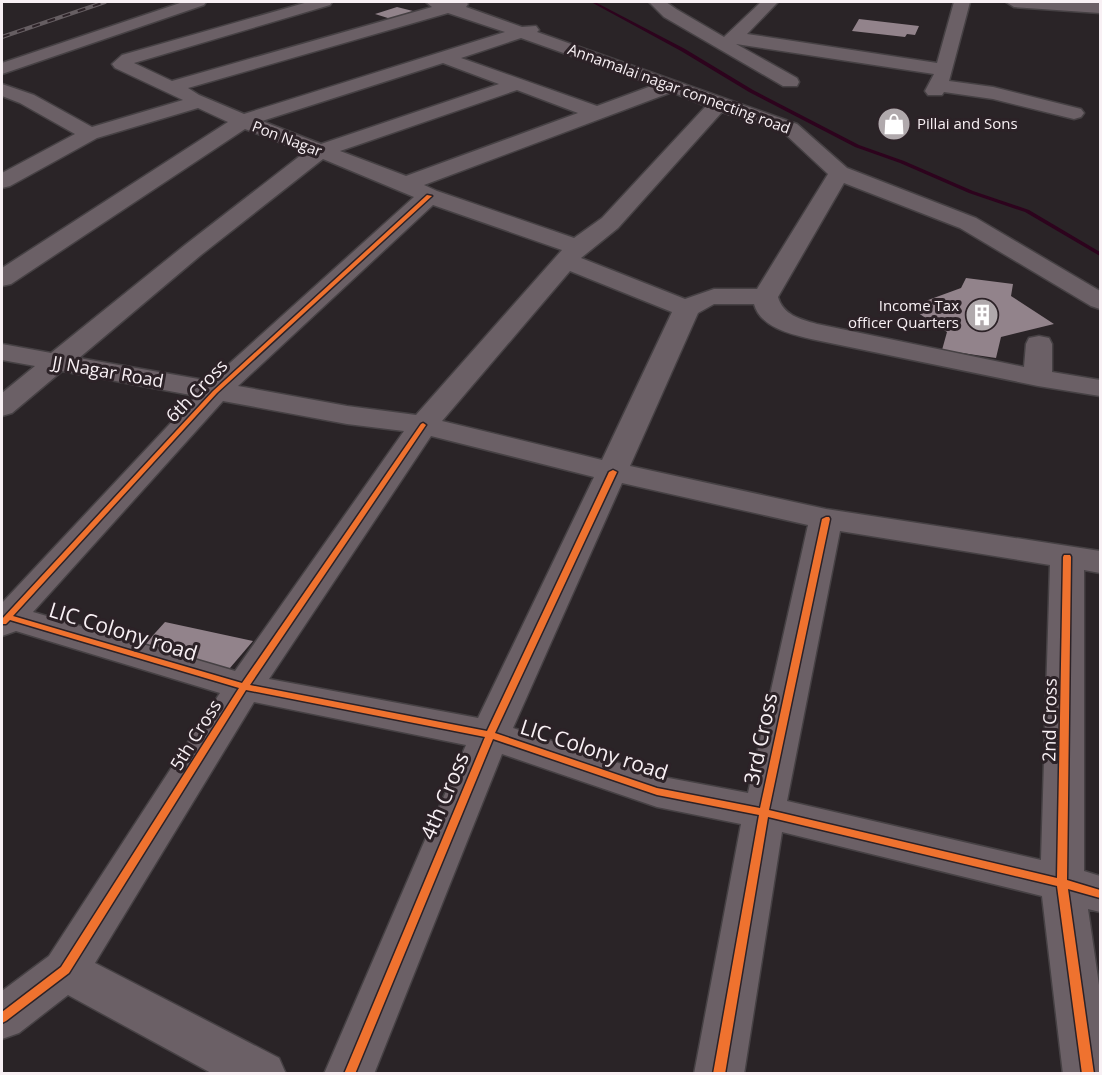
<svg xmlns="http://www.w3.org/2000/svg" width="1102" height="1075" font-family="'Open Sans',sans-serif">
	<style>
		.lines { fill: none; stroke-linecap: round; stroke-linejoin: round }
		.stream { fill: #2d031d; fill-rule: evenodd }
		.building { fill: #92838b }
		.minor-casing { stroke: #464144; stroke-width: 3 }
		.minor { fill: #6b6066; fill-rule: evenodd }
		.rail-casing { stroke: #665e62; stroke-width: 4 }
		.rail { stroke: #2c2227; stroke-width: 2; stroke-dasharray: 8; stroke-linecap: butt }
		.cycleway-casing { stroke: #2c2227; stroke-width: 3 }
		.cycleway { fill: #ef722f; fill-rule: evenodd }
		.labels { text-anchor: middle; stroke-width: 6; stroke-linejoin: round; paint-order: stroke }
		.far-street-label { font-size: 15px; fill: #f8f0f4; stroke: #2c2227 }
		.far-poi-label { font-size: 15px; fill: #f8f0f4; stroke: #2c2227; text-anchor: start }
		.street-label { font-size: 18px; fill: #f8f0f4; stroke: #2c2227 }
		.near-street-label { font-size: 21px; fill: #f8f0f4; stroke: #2c2227 }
	</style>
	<rect width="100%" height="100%" fill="#2a2427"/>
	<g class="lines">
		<path class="stream" d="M 591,2 L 595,2 L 685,49 L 753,90 L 859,145 L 904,161 L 973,191 L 1029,210 L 1100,252 L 1100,256 L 1025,212 L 969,193 L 900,163 L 855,147 L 749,92 L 681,51 Z"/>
	</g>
	<g class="building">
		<path d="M 397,7 L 413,11 L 391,19 L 375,14 Z"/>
		<path d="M 859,19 L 919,26 L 915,35 L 907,34 L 905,37 L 852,31 Z"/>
		<path d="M 966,278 L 1013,284 L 1011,296 L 1054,324 L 1001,337 L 996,358 L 942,350 L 947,332 L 909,307 L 961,288 Z"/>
		<path d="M 165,622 L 253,641 L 224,675 L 137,653 Z"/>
	</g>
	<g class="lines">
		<g class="minor-casing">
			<g id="minor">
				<path d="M 183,2 L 206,2 L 204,5 L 2,74 L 2,63 Z"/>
				<path d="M 308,2 L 332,2 L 330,5 L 134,63 L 172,81 L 432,7 L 426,2 L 466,2 L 468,4 L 466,7 L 522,27 L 536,26 L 539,30 L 537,32 L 797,124 L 847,168 L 976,218 L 1100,291 L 1100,309 L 1091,306 L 960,228 L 844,183 L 778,297 C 783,315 800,319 817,324 L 1024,367 L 1026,344 L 1029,338 L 1039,336 L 1049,338 L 1052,344 L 1052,372 L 1100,380 L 1100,396 L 1038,386 L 811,339 C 790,334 760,327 754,304 L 714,304 L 698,313 L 630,466 L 826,509 L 1100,551 L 1100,573 L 1084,570 L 1084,871 L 1100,876 L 1100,912 L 1088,909 L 1100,992 L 1100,1074 L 1063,1074 L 1042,896 L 782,832 L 744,1074 L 694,1074 L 741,824 L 657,807 L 502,754 L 374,1074 L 324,1074 L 466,745 L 254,702 L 95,963 L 279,1058 L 286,1074 L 213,1074 L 68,995 L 19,1033 L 2,1039 L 2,991 L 49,956 L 220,693 L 16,631 L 2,636 L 2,603 L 196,396 L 62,371 L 12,413 L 2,416 L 2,393 L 35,366 L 2,360 L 2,344 L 51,353 L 185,245 L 305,152 L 245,129 L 11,284 L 2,286 L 2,268 L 228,122 L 198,108 L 97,138 L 10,186 L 2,188 L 2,173 L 75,134 L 20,103 L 2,96 L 2,84 L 34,95 L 92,127 L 183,100 L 115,68 L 112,64 L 122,55 ZM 448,13 L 505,32 L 244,114 L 199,95 L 188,88 ZM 521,38 L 654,85 L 597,106 L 461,58 ZM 443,63 L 499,84 L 321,144 L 262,121 ZM 517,90 L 578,113 L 406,176 L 340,151 ZM 672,92 L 706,106 L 602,218 L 574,238 L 437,191 L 424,185 ZM 722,112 L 783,132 L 828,174 L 757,289 L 714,289 L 685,299 L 581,258 L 618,228 ZM 323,159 L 414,197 L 210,381 L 79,358 L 201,255 ZM 433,205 L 562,250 L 416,415 L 347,406 L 238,386 ZM 570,271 L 672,312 L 602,460 L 442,421 ZM 223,401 L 347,424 L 404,431 L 235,671 L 33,612 ZM 431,436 L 594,477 L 478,718 L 269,679 ZM 622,483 L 808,525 L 748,793 L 658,776 L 513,728 ZM 840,531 L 1050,565 L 1041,860 L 787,801 Z"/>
				<path d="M 649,2 L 666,2 L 676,9 L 724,37 L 761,2 L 778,2 L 747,34 L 937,63 L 954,2 L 970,2 L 949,81 L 993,87 L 1081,109 L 1084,113 L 1081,117 L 1074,119 L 993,99 L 944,92 L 942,95 L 928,95 L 925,91 L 934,74 L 736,44 L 797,78 L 799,82 L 797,86 L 783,86 L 664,17 Z"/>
				<path d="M 1006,2 L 1100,3 L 1100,13 L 1014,7 Z"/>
			</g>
		</g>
		<use href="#minor" class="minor"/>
		<g class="rail-casing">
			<path id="rail" d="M 2,37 L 105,2"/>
		</g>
		<use href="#rail" class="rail"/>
		<g class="cycleway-casing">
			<path id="cycleway" d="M 427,195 L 432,196 L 217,393 L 13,616 L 242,683 L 421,424 L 423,423 L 426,425 L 250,685 L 487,731 L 609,472 L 613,470 L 617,472 L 495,733 L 657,788 L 760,808 L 822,519 L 826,517 L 829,517 L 830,519 L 769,810 L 1057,878 L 1063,557 L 1064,555 L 1070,555 L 1071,557 L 1067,880 L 1100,890 L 1100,898 L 1068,889 L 1094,1074 L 1082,1074 L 1057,886 L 768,817 L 725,1074 L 713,1074 L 759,815 L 657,795 L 493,739 L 355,1074 L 344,1074 L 485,737 L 246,690 L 69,973 L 6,1021 L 2,1023 L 2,1012 L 61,967 L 239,688 L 10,620 L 6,624 L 2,624 L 2,619 L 213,391 Z"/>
		</g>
		<use href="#cycleway" class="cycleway"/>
	</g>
	<defs>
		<g id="shop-disc" transform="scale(1.725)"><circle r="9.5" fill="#b0a9ac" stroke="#2c2227"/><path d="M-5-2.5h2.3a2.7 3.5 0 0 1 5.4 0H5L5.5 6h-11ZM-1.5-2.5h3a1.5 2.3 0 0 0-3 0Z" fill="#fff"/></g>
		<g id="building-disc" transform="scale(1.725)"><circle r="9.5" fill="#b0a9ac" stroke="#2c2227"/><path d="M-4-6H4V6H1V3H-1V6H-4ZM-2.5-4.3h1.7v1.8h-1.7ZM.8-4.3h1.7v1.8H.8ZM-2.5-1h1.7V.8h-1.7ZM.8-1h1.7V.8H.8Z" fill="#fff"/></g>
	</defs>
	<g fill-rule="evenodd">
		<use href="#shop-disc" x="894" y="124"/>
		<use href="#building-disc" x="982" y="315"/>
	</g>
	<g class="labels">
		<g class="far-street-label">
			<text transform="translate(679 89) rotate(20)" y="5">Annamalai nagar connecting road</text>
			<text transform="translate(287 139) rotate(21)" y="5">Pon Nagar</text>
		</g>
		<g class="far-poi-label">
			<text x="917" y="129">Pillai and Sons</text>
			<text x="959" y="311" text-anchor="end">Income Tax<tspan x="959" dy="17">officer Quarters</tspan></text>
		</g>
		<g class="street-label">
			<text transform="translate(108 372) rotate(10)" y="6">JJ Nagar Road</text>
			<text transform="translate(197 391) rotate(-46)" y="6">6th Cross</text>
			<text transform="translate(1050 720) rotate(-89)" y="6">2nd Cross</text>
			<text transform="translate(196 735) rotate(-58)" y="6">5th Cross</text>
		</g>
		<g class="near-street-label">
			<text transform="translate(123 632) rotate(17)" y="7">LIC Colony road</text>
			<text transform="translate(761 739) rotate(-78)" y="7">3rd Cross</text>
			<text transform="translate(594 750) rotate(18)" y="7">LIC Colony road</text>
			<text transform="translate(445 796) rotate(-67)" y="7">4th Cross</text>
		</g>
	</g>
	<rect width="1102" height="1075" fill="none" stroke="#f8f0f4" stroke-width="6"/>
</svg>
